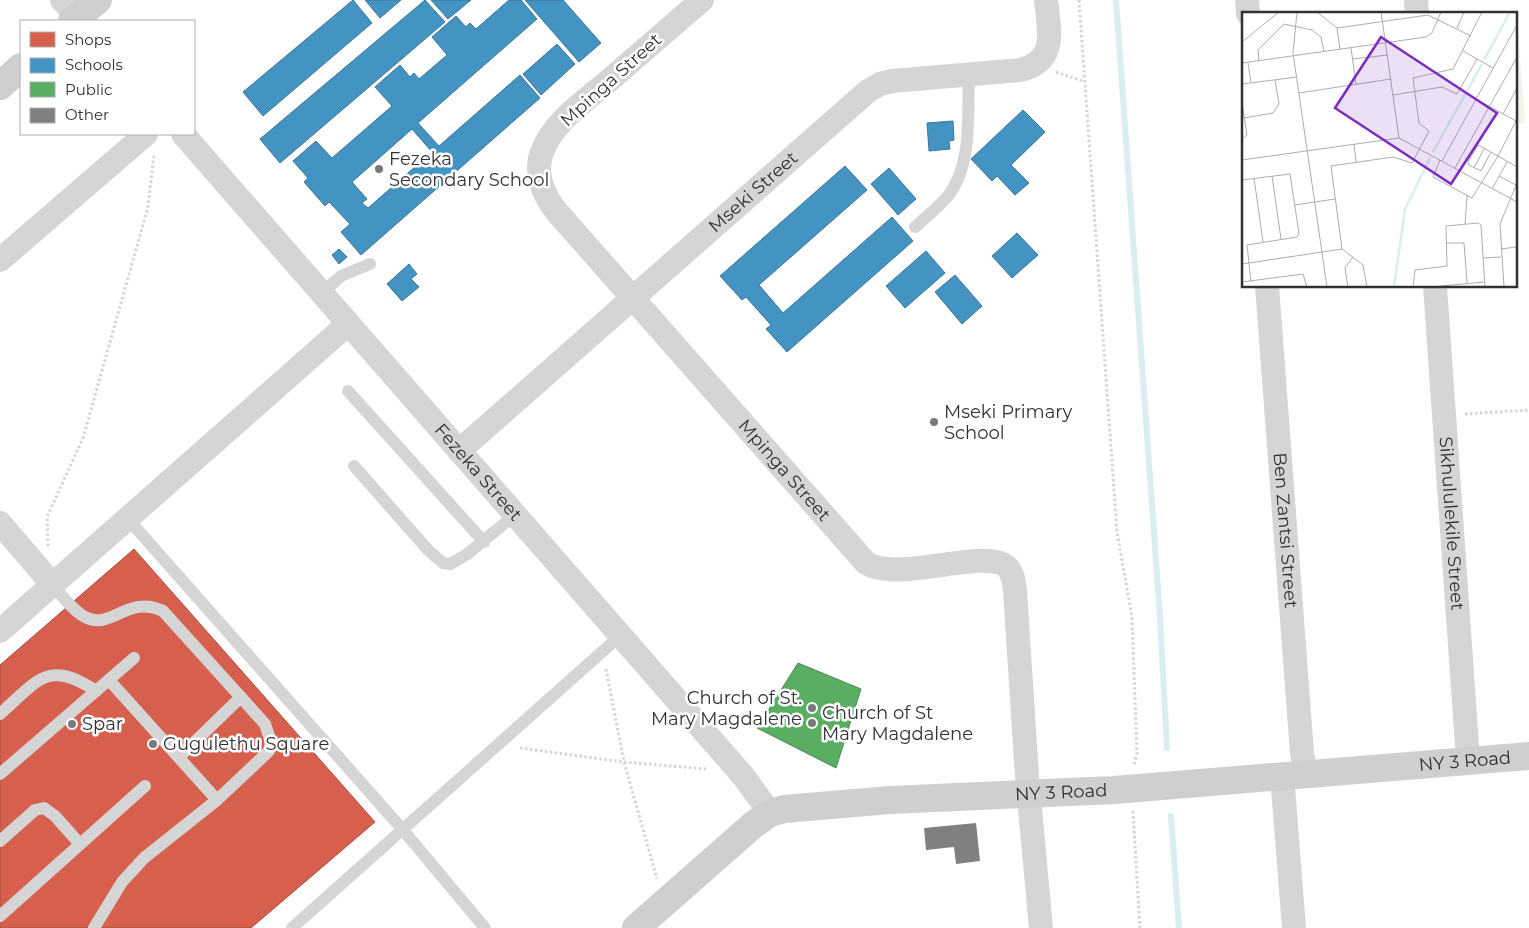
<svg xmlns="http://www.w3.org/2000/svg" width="1529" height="928" font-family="Montserrat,sans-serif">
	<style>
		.green { fill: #f2f4ec }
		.shops { fill: #d6604d; stroke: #a45245 }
		.schools { fill: #4393c3; stroke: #3e7697; fill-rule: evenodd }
		.public { fill: #5aae61; stroke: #4e8853 }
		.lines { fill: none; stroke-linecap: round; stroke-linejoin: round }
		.stream { stroke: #d9eef1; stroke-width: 6 }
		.building { fill: #808080 }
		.path { stroke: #d5d5d5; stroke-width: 3; stroke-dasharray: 2.5 2.5; stroke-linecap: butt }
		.lane { stroke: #d5d5d5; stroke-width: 12 }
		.street { stroke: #d5d5d5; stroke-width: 24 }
		.secondary { stroke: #cfcfcf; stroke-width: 28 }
		.poi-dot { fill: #797979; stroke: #fff; stroke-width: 2 }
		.labels { text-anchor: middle; stroke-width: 5; stroke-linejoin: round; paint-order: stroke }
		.street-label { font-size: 18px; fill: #313131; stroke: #fff }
		.poi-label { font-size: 18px; fill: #313131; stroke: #fff; text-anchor: start }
		.inset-river { fill: none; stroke: #d9eef1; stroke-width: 2.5 }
		.inset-road { fill: none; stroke: #adadad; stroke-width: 1 }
		.view { fill: #7b2cbf; fill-opacity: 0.15; stroke: #7b2cbf; stroke-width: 2.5 }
		.inset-edge { fill: none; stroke: #313131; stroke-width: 2.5 }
	</style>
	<rect width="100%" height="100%" fill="#fff"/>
	<path class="green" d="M 1515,29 L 1518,29 L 1525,123 L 1515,124 Z"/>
	<path class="shops" d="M 134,549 L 375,822 L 251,928 L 0,928 L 0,665 Z"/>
	<g class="schools">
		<path d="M 353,0 L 372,23 L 263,116 L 243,92 Z"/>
		<path d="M 365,0 L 401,0 L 380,18 Z"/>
		<path d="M 425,0 L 445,22 L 280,163 L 260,139 Z"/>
		<path d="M 431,0 L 471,0 L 448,19 Z"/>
		<path d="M 509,0 L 521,0 L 537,19 L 418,123 L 439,146 L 520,75 L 540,98 L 361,255 L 341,232 L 350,224 L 329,202 L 325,206 L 304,182 L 308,178 L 293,161 L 316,141 L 332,158 L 392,106 L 375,87 L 400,65 L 410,77 L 414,73 L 419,79 L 447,55 L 432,37 L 456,16 L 466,27 L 470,23 L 476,29 ZM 412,129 L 432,152 L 368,208 L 362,203 L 367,199 L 352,182 Z"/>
		<path d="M 525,0 L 563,0 L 601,43 L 579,62 Z"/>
		<path d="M 557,44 L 575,64 L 541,95 L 523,74 Z"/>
		<path d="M 1023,110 L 1045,132 L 1011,165 L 1029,183 L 1015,195 L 997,176 L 992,181 L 971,159 Z"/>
		<path d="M 953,121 L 954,140 L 949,141 L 950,149 L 929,151 L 927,123 Z"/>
		<path d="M 845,166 L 867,190 L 759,285 L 783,313 L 892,217 L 913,241 L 787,352 L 766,329 L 771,325 L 746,297 L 742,300 L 720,276 Z"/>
		<path d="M 889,168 L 916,199 L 898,215 L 871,184 Z"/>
		<path d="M 1017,233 L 1038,255 L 1012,278 L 992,256 Z"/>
		<path d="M 339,249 L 347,257 L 339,264 L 332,255 Z"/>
		<path d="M 926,251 L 945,273 L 905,308 L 886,286 Z"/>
		<path d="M 409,264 L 417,274 L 411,279 L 419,287 L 402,301 L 387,284 Z"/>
		<path d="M 955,275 L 982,306 L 962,324 L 935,292 Z"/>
	</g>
	<path class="public" d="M 798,663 L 861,689 L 836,768 L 757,728 Z"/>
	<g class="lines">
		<g class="stream">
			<path d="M 1116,0 L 1160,617 L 1167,748"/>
			<path d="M 1171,816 L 1179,928"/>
		</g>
	</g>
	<path class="building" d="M 976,823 L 980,861 L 956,864 L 954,847 L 926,850 L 924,828 Z"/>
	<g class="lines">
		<g class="path">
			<path d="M 1079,0 L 1117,532 L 1132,617 L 1137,754 L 1134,765"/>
			<path d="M 1056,72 L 1085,82"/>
			<path d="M 1465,414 L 1529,410"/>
			<path d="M 48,546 L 47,517 L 83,438 L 148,207 L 154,154"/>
			<path d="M 606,669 L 624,762 L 657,879"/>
			<path d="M 520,748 L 624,762 L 707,769"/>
			<path d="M 1133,811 L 1140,928"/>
		</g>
		<g class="lane">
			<path d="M 915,227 C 926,217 939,207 948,196 C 973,164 967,114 969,76"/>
			<path d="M 322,293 L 341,276 L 370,264"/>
			<path d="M 348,391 L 484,542"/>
			<path d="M 354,466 L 429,551 L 443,563 L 450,564 L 466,555 L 515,515"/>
			<path d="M 128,519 L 403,830 L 485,928"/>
			<path d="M 52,584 C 62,595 72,610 85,617 C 111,631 128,594 163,611 L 265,724 L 271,742 L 269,751 L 217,800 L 144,858 L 122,882 L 94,928"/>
			<path d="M 109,680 L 217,800"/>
			<path d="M 0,714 C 38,680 48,659 96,691"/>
			<path d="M 179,757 L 241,697"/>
			<path d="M 0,774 L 134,658"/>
			<path d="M 0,841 L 35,810 L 44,808 L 55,816 L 80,844"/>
			<path d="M 0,916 L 145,786"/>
			<path d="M 292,928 L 621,635"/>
		</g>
		<g class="street">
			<path d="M 62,0 L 81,21"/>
			<path id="s1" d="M 702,0 C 672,26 642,52 612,78 C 588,99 554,120 542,152 C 534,173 543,195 557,212 L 866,563 C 898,583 984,548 1006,566 C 1013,572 1014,582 1015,591 L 1027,776 L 1041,928"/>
			<path d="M 1247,0 L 1248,14"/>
			<path d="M 1416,0 L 1417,14"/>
			<path id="s2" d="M 183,134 L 744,777 L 770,813"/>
			<path d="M 0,260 L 146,134"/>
			<path id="s3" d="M 1267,286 L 1302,753 L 1306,773"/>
			<path id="s4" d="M 1435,286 L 1468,760"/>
			<path id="s5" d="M 459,451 L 868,91 L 880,84 L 892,81 L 1021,70 C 1058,60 1049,31 1046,0"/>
			<path d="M 0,523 L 52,584"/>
			<path d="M 0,631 L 348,324"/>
			<path d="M 1282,775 L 1294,928"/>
		</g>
		<g class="secondary">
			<path d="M 72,21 L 98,0"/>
			<path d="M 0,86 L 21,67"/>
			<path id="s6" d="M 636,928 L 753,825 L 770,813 L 784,809 L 890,800 L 1114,790 L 1529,756"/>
		</g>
	</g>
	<g class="poi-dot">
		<circle cx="379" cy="169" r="5"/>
		<circle cx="934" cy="422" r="5"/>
		<circle cx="812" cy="708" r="5"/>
		<circle cx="812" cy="723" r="5"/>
		<circle cx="72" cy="724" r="5"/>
		<circle cx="153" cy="744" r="5"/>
	</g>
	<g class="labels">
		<g class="street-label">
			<text transform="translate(611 80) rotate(-42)" y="6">Mpinga Street</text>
			<text dy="6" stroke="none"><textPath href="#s5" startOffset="392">Mseki Street</textPath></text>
			<text dy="6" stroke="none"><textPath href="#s1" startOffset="631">Mpinga Street</textPath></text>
			<text dy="6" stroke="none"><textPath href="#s2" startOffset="449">Fezeka Street</textPath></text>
			<text dy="6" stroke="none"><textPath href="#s4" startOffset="238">Sikhululekile Street</textPath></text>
			<text dy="6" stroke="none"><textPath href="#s3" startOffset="245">Ben Zantsi Street</textPath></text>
			<text dy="6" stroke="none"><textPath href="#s6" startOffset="874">NY 3 Road</textPath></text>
			<text dy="6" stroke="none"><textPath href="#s6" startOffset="469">NY 3 Road</textPath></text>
		</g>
		<g class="poi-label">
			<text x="389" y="165">Fezeka<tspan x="389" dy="21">Secondary School</tspan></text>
			<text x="944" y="418">Mseki Primary<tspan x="944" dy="21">School</tspan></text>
			<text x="802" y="704" text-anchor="end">Church of St.<tspan x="802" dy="21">Mary Magdalene</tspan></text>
			<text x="822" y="719">Church of St<tspan x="822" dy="21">Mary Magdalene</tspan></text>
			<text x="82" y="730">Spar</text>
			<text x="163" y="750">Gugulethu Square</text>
		</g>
	</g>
	<g transform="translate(1242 12)">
		<rect width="275" height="275" fill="#fff"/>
		<path class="inset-river" d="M 242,48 L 268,0M 191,140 L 240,52M 152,275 L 163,197 L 188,146"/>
		<path class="inset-road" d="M 55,0 L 51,41 L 85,275M 75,0 L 95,16 L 186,3 L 229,24M 139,0 L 157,126M 95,16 L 98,37M 215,16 L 222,0M 0,30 L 37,0M 109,36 L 114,73M 221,39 L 251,56M 110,47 L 146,43M 17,49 L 16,38 L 42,12 L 70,18 L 79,25 L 82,40M 0,51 L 184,25 L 190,21 L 199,0M 6,51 L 9,71M 0,72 L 55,65M 57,81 L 149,67M 151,83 L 200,75 L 215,82 L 235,47M 234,87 L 274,109M 0,91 L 5,123 L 0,127M 261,102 L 275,76M 2,106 L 31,101 L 37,92 L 33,68M 275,107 L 256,144 L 275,155M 112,132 L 114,150M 0,148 L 157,126 L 275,190M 198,148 L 191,165 L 230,186 L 256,144 L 254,143 L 236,133 L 226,150 L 227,153 L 239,159 L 249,140M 200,149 L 275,13M 213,156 L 275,45M 232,156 L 242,137M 30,164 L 39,227M 257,164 L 274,173M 12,166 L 21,230M 0,168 L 48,162 L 57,221 L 55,225 L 5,233 L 9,270M 250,177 L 265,150M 53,193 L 93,187M 223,212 L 225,184M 275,223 L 275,247M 204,231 L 222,231 L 225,271M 100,237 L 89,154 L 151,145 L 170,151 L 187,119 L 177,111 L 171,66 L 211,57 L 240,0M 259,237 L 274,235M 241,246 L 259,245M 0,252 L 100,237 L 121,253 L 125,275M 0,270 L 61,262 L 65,275M 106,275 L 103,256 L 111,245M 171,275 L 173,258 L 205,254 L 204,214 L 236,211 L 239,213 L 243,275M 189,275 L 242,270M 262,275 L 258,212 L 275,171"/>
		<path class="view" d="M 139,25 L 255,101 L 209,172 L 93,96 Z"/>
		<rect width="275" height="275" class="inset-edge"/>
	</g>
	<rect x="20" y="20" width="175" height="115" fill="#ffffff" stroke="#adadad"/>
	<rect x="30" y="32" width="25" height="15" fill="#d6604d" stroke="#adadad"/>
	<text x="65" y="45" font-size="15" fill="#313131">Shops</text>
	<rect x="30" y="58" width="25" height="15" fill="#4393c3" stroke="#adadad"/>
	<text x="65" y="70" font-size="15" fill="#313131">Schools</text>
	<rect x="30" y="82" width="25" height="15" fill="#5aae61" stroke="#adadad"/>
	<text x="65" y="95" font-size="15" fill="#313131">Public</text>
	<rect x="30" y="108" width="25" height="15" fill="#808080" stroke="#adadad"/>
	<text x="65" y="120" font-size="15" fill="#313131">Other</text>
</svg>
